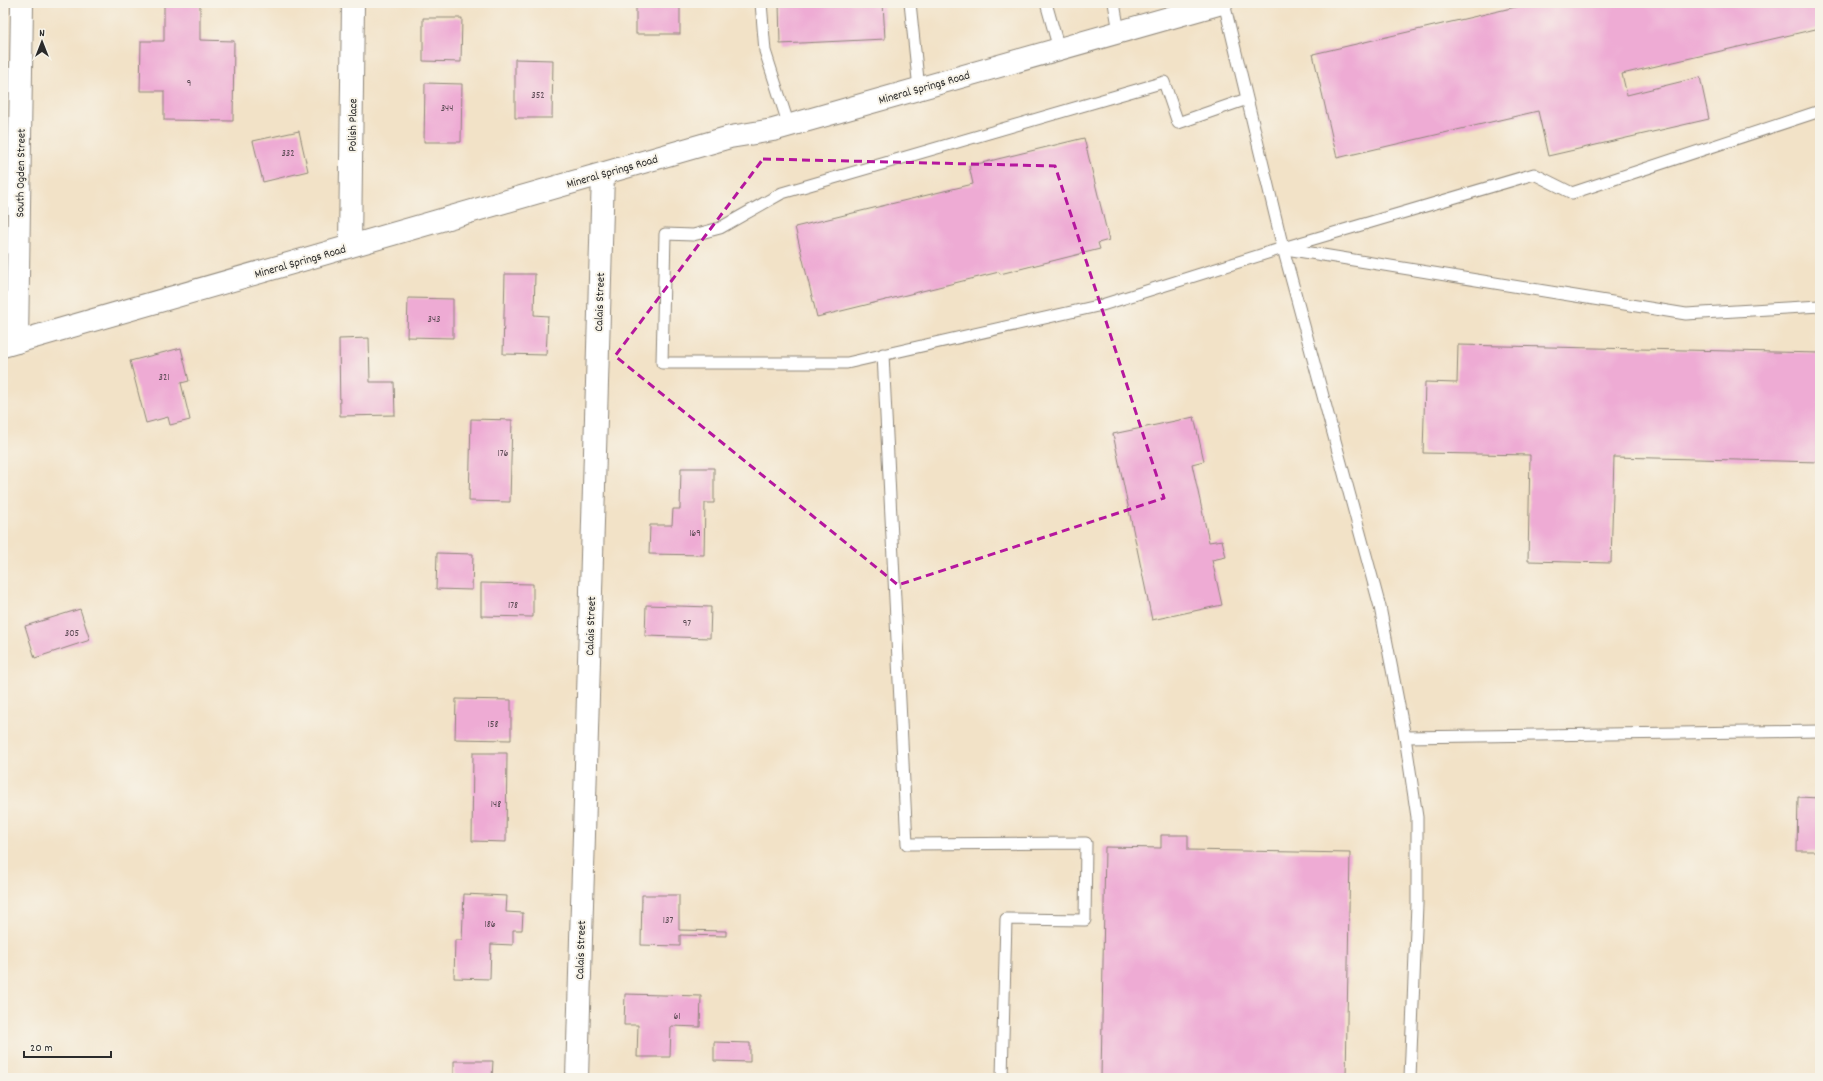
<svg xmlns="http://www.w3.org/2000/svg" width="1823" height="1081" font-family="Dekko,sans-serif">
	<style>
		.building { fill: #eeabd4 }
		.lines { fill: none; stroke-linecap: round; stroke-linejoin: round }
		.service-casing { stroke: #8e8679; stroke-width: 13 }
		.minor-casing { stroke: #8e8679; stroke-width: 24 }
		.tertiary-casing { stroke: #8e8679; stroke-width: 24 }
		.service { stroke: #fff; stroke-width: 11 }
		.minor { stroke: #fff; stroke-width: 22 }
		.tertiary { stroke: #fff; stroke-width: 22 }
		.marked { fill: none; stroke: #b5179e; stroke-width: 3; stroke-dasharray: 8 5; stroke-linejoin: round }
		.labels { text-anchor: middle; stroke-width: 4; stroke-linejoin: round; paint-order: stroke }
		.number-label { font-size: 10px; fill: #5c4b55 }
		.street-label { font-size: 12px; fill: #2b2b2b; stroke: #f7f3e8 }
	</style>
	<rect width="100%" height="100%" fill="#f7f3e8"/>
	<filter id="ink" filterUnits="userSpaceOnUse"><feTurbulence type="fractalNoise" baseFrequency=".025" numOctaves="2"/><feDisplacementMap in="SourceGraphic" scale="8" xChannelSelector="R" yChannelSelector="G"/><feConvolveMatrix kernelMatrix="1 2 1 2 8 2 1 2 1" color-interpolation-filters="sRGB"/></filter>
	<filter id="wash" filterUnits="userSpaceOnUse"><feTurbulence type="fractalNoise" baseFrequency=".012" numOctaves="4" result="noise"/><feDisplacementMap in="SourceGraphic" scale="16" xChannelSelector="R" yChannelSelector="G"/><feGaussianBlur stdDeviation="0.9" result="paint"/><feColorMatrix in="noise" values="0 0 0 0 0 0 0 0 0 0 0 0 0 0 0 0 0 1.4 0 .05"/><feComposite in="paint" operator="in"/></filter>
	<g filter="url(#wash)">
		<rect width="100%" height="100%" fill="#f2e2c7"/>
		<g id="blocks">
			<g class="building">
				<path d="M 164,3 L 200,3 L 200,40 L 234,41 L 233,121 L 164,120 L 164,91 L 140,91 L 141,41 L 164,41 Z"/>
				<rect x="636" y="3" width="44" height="31"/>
				<path d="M 779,3 L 883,3 L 885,39 L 780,44 Z"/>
				<path d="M 1533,3 L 1820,3 L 1820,28 L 1622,74 L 1627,95 L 1700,77 L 1709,119 L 1548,156 L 1538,111 L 1337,158 L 1313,54 Z"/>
				<path d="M 423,18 L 462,18 L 461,62 L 423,61 Z"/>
				<path d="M 515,59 L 553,60 L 552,118 L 515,118 Z"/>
				<path d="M 425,83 L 462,84 L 461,142 L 424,142 Z"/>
				<path d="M 299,131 L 308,171 L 263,182 L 253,141 Z"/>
				<path d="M 1084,138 L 1109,240 L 1098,243 L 1100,249 L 1000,274 L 999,272 L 817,317 L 795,227 L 973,184 L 969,166 Z"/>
				<path d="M 505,274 L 535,274 L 534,315 L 548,316 L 546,355 L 503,354 Z"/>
				<path d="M 408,298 L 453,299 L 453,338 L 407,337 Z"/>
				<path d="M 369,338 L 370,382 L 394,382 L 395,415 L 340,416 L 339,339 Z"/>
				<path d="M 1458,345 L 1820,353 L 1820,462 L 1614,457 L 1611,563 L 1528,561 L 1530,455 L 1423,453 L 1425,382 L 1457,383 Z"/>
				<path d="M 181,348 L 189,381 L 181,383 L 190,420 L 170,425 L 168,417 L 146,423 L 130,361 Z"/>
				<path d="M 1194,417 L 1204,461 L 1192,464 L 1209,542 L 1222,540 L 1226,557 L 1212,560 L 1222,605 L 1152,620 L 1113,434 Z"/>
				<path d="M 471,419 L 512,420 L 510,502 L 469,501 Z"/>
				<path d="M 681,468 L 714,468 L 714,503 L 705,503 L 704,555 L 649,554 L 650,525 L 672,525 L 673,509 L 680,509 Z"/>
				<path d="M 437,553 L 473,554 L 472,590 L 436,589 Z"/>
				<path d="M 481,583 L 533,584 L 533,617 L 481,616 Z"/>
				<path d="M 646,605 L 711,607 L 710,638 L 645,636 Z"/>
				<path d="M 80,609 L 90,640 L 35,658 L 25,626 Z"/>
				<path d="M 456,699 L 511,700 L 511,740 L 455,739 Z"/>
				<path d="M 473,753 L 507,753 L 506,842 L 472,841 Z"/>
				<path d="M 1798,797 L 1820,798 L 1820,851 L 1797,851 Z"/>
				<path d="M 1161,835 L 1188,835 L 1188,850 L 1350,853 L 1346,1078 L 1101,1078 L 1105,847 L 1161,848 Z"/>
				<path d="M 464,894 L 507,896 L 506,912 L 523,913 L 522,930 L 513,930 L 513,945 L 491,944 L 490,979 L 454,978 L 455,940 L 462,940 Z"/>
				<path d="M 642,895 L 679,895 L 679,930 L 726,931 L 726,936 L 680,935 L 680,946 L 641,945 Z"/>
				<path d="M 625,994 L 701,996 L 700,1027 L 671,1026 L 670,1057 L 637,1057 L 638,1025 L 624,1025 Z"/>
				<path d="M 714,1042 L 750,1043 L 750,1062 L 714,1061 Z"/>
				<path d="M 454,1061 L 493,1061 L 492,1078 L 454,1078 Z"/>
			</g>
		</g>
	</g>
	<g filter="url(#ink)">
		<use href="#blocks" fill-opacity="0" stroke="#8e8679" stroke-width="1"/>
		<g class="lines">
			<g class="service-casing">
				<g id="service">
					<path d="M 761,3 L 765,51 L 789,126"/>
					<path d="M 910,3 L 919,89"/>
					<path d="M 1046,3 L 1059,49"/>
					<path d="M 1114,3 L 1119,32"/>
					<path d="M 1224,3 L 1283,248 L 1102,305 L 847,363 L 662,363 L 665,234 L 693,235 L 720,228 L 782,193 L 1164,82 L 1178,123 L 1247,99"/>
					<path d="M 1283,248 L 1380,607 L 1405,737 L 1417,817 L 1417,904 L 1410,1078"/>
					<path d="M 1283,248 L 1534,174 L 1572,193 L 1820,111"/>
					<path d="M 1286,249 L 1686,314 L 1820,306"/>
					<path d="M 883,354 L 907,844 L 1086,843 L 1085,920 L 1006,919 L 1002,1078"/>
					<path d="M 1405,737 L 1820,731"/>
				</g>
			</g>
			<g class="minor-casing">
				<g id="minor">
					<path d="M 350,246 L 353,3"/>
					<path d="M 577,1078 L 603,174"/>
				</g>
			</g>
			<g class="tertiary-casing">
				<g id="tertiary">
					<path d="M 17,342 L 22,3"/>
					<path d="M 3,346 L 730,137 L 773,130 L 1222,3"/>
				</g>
			</g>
			<use href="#service" class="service"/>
			<use href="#minor" class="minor"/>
			<use href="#tertiary" class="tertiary"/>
		</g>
	</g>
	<path class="marked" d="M 763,159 L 1055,166 L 1164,498 L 898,585 L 615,356 Z"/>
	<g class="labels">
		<g class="number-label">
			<text x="189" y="86">9</text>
			<text x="538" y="98">352</text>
			<text x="447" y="111">344</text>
			<text x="288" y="156">332</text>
			<text x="434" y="322">343</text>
			<text x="164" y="380">321</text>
			<text x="503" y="456">176</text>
			<text x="695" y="536">169</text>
			<text x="513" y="608">178</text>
			<text x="687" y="626">97</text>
			<text x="72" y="636">305</text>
			<text x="493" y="727">158</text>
			<text x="496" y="807">148</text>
			<text x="668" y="923">137</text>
			<text x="490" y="927">186</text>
			<text x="677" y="1019">61</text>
		</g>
		<g class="street-label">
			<text transform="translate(924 87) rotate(-16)" y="4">Mineral Springs Road</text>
			<text transform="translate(352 125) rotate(-89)" y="4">Polish Place</text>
			<text transform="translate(612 171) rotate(-16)" y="4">Mineral Springs Road</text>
			<text transform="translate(20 173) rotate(-89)" y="4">South Ogden Street</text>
			<text transform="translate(300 261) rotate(-16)" y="4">Mineral Springs Road</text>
			<text transform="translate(599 302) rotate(-88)" y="4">Calais Street</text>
			<text transform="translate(590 626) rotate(-88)" y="4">Calais Street</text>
			<text transform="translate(580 950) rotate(-88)" y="4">Calais Street</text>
		</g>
	</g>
	<rect width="1823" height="1081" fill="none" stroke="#f7f3e8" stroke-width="16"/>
	<g transform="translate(42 42)" stroke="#f7f3e8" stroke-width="3" paint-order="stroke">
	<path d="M0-3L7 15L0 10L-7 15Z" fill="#2b2b2b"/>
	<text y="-6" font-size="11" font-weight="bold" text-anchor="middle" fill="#2b2b2b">N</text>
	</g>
	<path d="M24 1051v6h87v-6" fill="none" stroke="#2b2b2b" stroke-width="2"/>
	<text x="30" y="1051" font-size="12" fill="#2b2b2b" stroke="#f7f3e8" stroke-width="3" paint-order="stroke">20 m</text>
</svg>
